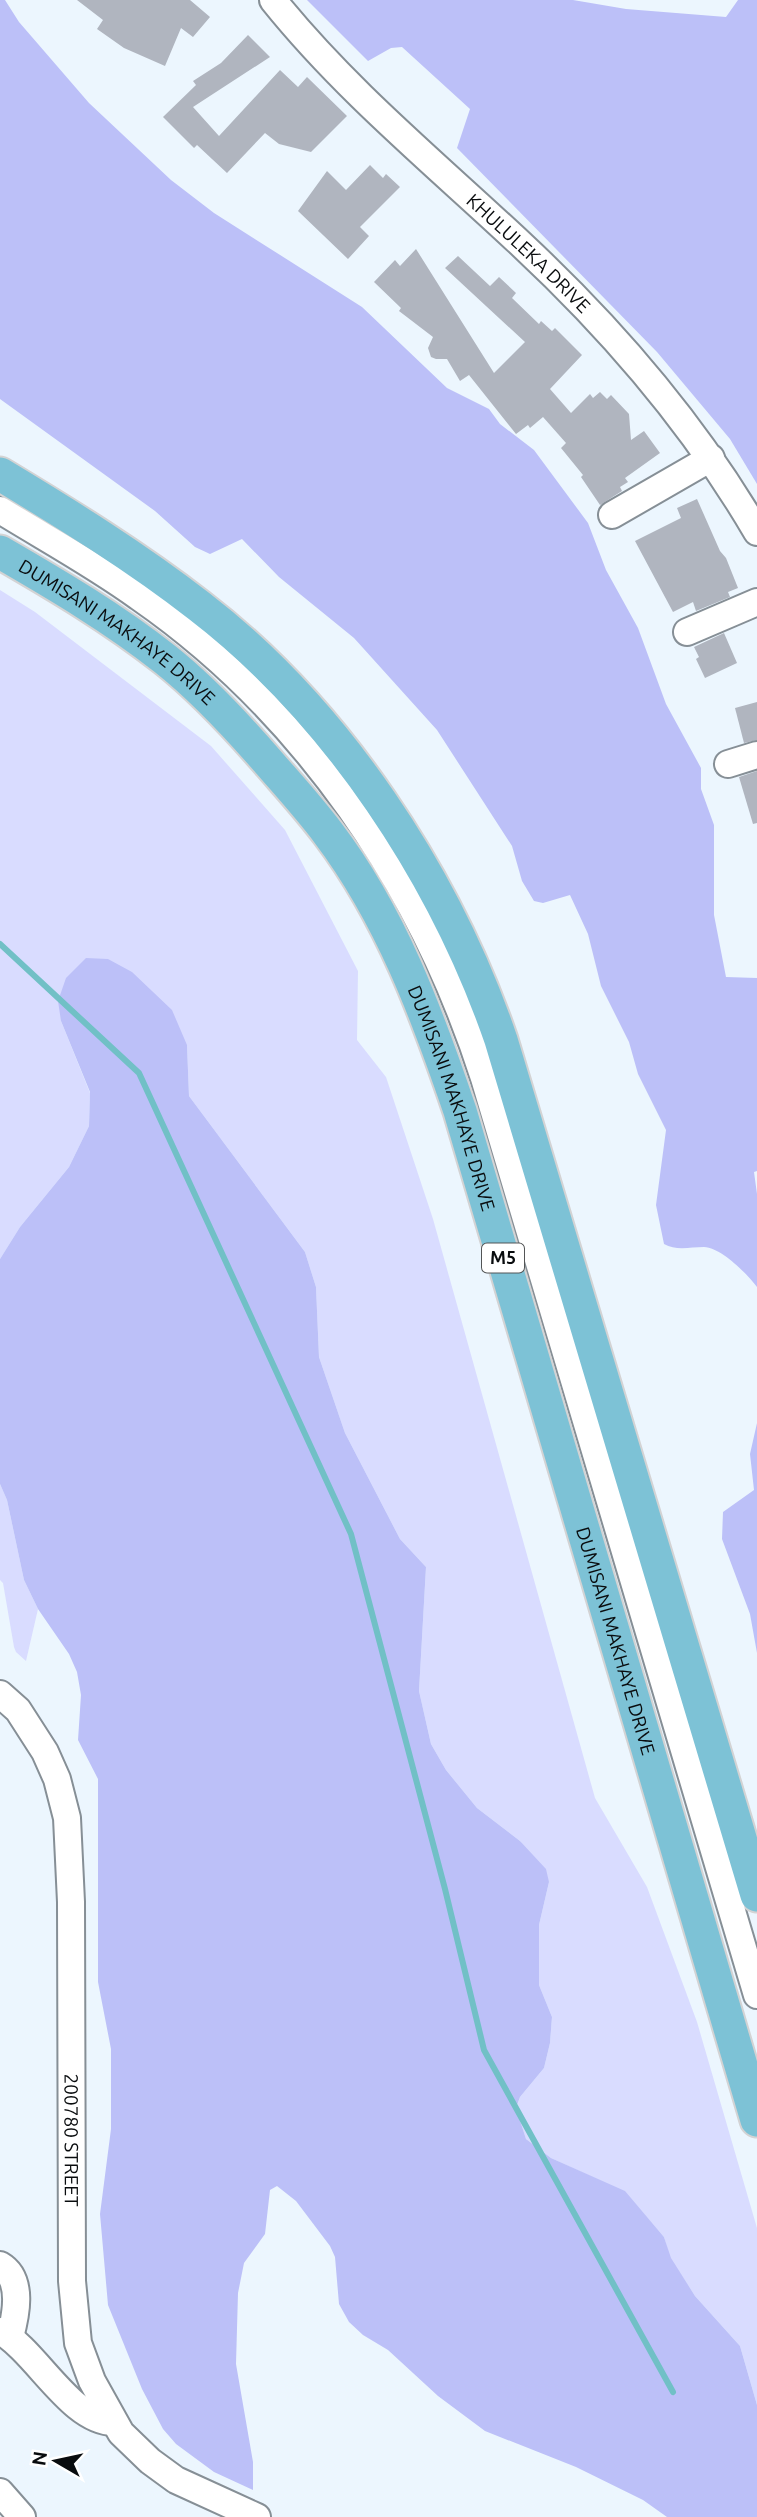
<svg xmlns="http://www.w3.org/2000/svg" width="757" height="2517" font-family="Ubuntu,sans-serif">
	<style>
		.green { fill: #d9dcff }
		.forest { fill: #bcc0f8 }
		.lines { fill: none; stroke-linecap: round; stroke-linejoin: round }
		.stream { stroke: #71c0c6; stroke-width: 6 }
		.building { fill: #b0b5bf }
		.minor-casing { stroke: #868f96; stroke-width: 30 }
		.major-casing { stroke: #d3d3d4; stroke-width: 37 }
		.minor { stroke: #fff; stroke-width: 26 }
		.major { stroke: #7dc2d6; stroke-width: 33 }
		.labels { text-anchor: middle; stroke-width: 5; stroke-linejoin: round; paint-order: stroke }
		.shield { fill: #fff; stroke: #535556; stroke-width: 2 }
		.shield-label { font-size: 18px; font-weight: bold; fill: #090c0e }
		.street-label { font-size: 19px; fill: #090c0e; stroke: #fff }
	</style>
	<rect width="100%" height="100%" fill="#ecf6fe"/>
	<g class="green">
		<path d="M 0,590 L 35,612 L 211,746 L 285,830 L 358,971 L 357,1040 L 386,1077 L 433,1219 L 595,1798 L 647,1887 L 697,2022 L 757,2228 L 757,2405 L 740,2346 L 695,2296 L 670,2258 L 664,2237 L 625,2192 L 551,2158 L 526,2139 L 516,2109 L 520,2097 L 544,2068 L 550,2043 L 552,2017 L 539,1985 L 539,1925 L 549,1882 L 520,1841 L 477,1808 L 446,1770 L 431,1744 L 419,1691 L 426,1567 L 400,1539 L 345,1433 L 319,1357 L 316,1287 L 305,1252 L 189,1096 L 187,1045 L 61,1021 L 90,1093 L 89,1126 L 69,1167 L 20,1227 L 0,1259 Z"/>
		<path d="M 0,1484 L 7,1500 L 24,1580 L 38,1609 L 26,1661 L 16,1652 L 14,1647 L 3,1583 L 0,1580 Z"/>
	</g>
	<g class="forest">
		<path d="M 0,0 L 5,0 L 19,22 L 89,103 L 171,180 L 214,213 L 362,307 L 447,388 L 489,409 L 500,424 L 534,450 L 588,523 L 606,570 L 638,628 L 666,704 L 701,768 L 701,789 L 714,825 L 714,915 L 726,977 L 757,978 L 757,1171 L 754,1172 L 757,1194 L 757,1287 C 747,1274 722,1248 704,1247 C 690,1247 676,1251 664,1244 L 656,1205 L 666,1130 L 638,1074 L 629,1042 L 601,986 L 588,934 L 570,895 L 543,903 L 534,901 L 522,881 L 512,846 L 437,730 L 354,638 L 279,577 L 242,539 L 210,554 L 195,547 L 155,511 L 0,399 Z"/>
		<path d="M 307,0 L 573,0 L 626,9 L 726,17 L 738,0 L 757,0 L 757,484 L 730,439 L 657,352 L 457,148 L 470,109 L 402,47 L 391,48 L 368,61 Z"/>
		<path d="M 86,958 L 108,959 L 132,972 L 172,1010 L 187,1045 L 189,1096 L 305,1252 L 316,1287 L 319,1357 L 345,1433 L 400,1539 L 426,1567 L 419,1691 L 431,1744 L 446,1770 L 477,1808 L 520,1841 L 546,1869 L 549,1882 L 539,1925 L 539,1985 L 552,2017 L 550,2043 L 544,2068 L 520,2097 L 516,2108 L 526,2139 L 551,2158 L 625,2191 L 664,2237 L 671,2258 L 695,2296 L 740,2346 L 757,2405 L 757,2517 L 667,2517 L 643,2500 L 576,2467 L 485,2431 L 438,2396 L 388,2350 L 363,2335 L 349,2322 L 339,2304 L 335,2257 L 330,2246 L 296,2201 L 277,2186 L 270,2190 L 265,2234 L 244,2263 L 238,2293 L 236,2364 L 253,2462 L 253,2490 L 214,2472 L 176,2444 L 163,2429 L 142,2389 L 108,2305 L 100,2214 L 111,2129 L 111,2049 L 98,1982 L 98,1779 L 78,1740 L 81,1695 L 77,1672 L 69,1654 L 38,1609 L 24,1580 L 7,1500 L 0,1484 L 0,1259 L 20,1227 L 69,1167 L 89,1126 L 90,1092 L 61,1021 L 58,1001 L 66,978 Z"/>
		<path d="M 757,1423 L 757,1653 L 750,1614 L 722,1539 L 723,1512 L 754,1490 L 750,1454 Z"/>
	</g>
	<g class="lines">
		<path class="stream" d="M 0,944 L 139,1073 L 351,1534 L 445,1889 L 484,2050 L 673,2392"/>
	</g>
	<g class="building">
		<path d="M 77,0 L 190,0 L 210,17 L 193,37 L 181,28 L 165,66 L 124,48 L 97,29 L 103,20 Z"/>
		<path d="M 248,35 L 270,57 L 193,107 L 219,136 L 280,70 L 298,87 L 307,77 L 347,116 L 311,152 L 279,144 L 265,133 L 227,173 L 197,145 L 194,148 L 163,117 L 196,85 L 193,81 L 221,63 Z"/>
		<path d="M 370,165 L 383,178 L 386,174 L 400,187 L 360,227 L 369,236 L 348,259 L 298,211 L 327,171 L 346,190 Z"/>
		<path d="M 416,249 L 494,373 L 525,342 L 445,268 L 458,256 L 490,286 L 499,277 L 516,293 L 512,298 L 539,324 L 541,321 L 552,331 L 555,328 L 582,355 L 550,389 L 571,413 L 590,394 L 593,398 L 600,392 L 607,399 L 611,395 L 629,414 L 631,440 L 644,431 L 660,453 L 625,478 L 628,482 L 620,487 L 622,491 L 600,505 L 581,477 L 583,475 L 561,448 L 566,443 L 543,417 L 530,428 L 528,425 L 516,434 L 469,375 L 460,381 L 447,359 L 436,359 L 431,357 L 428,348 L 433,337 L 399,311 L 401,308 L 374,282 L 395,260 L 400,266 Z"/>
		<path d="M 697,499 L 720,551 L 726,558 L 738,588 L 728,592 L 730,597 L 696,611 L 693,602 L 673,612 L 635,541 L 681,518 L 677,508 Z"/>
		<path d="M 724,633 L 737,663 L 705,678 L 696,659 L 699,657 L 694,647 Z"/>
		<path d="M 757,702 L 757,740 L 744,743 L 735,708 Z"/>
		<path d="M 757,771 L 757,823 L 753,824 L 739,777 Z"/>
	</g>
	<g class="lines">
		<g class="minor-casing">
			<g id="minor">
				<path id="s1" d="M 273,0 C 346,91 438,166 523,246 C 614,331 694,424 757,532"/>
				<path d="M 0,510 C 47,539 95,565 139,597 C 305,712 423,888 484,1078 L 757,1995"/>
				<path d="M 612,515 L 711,458"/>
				<path d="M 687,632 L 757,602"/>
				<path d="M 728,764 L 757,755"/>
				<path id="s2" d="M 0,1694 L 18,1710 L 45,1752 L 57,1779 L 67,1818 L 71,1902 L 72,2281 L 78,2343 L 92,2381 L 121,2433 L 150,2461 L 176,2480 L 257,2517"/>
				<path d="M 0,2265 C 24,2279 16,2315 10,2337"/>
				<path d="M 0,2331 C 37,2352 71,2422 114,2422"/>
				<path d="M 0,2492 L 22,2517"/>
			</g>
		</g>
		<g class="major-casing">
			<g id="major">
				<path d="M 0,474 C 68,515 136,557 199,606 C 337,712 445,877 501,1040 L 757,1895"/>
				<path id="s3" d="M 0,552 C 57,585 113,618 165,659 C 203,689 238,727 270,764 C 290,787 310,809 328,833 C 391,916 427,1014 460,1111 L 757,2120"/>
			</g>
		</g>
		<use href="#minor" class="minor"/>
		<use href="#major" class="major"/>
	</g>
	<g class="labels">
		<rect class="shield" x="482" y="1243.5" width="42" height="29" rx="5"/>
		<g class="shield-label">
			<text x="503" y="1264">M5</text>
		</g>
		<g class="street-label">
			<text dy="7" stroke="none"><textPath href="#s1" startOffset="360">KHULULEKA DRIVE</textPath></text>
			<text dy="7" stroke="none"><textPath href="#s3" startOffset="142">DUMISANI MAKHAYE DRIVE</textPath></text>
			<text dy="7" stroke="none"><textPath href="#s3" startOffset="730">DUMISANI MAKHAYE DRIVE</textPath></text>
			<text dy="7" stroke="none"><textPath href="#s3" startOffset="1297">DUMISANI MAKHAYE DRIVE</textPath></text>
			<text dy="7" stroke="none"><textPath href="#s2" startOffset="466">200780 STREET</textPath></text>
		</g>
	</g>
	<g transform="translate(56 2461) rotate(279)" stroke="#ffffff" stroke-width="5" paint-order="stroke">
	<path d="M0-5L12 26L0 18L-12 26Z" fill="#090c0e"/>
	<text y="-10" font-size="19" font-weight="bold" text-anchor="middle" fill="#090c0e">N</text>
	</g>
</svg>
